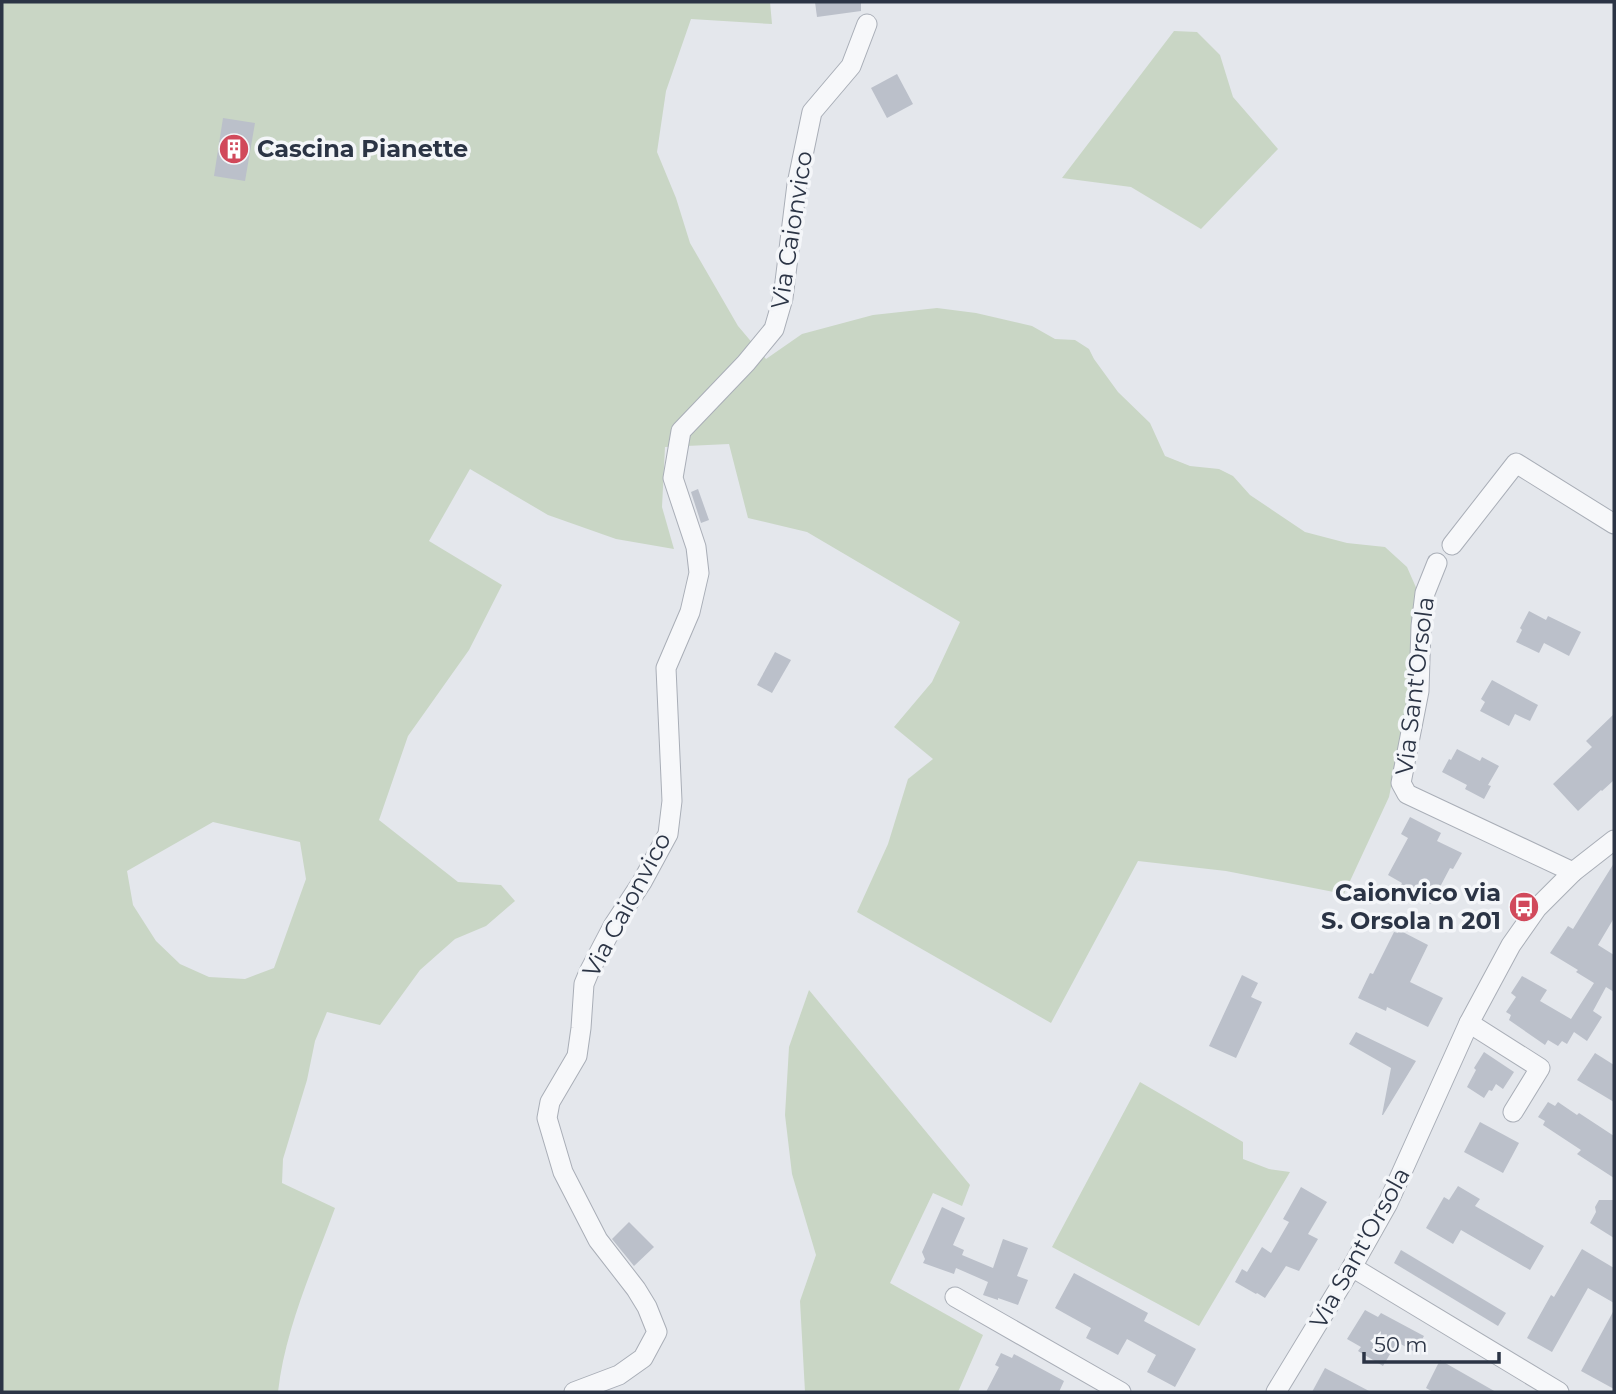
<svg xmlns="http://www.w3.org/2000/svg" width="1616" height="1394" font-family="Montserrat,sans-serif">
	<style>
		.green { fill: #c9d6c5; fill-rule: evenodd }
		.building { fill: #bbc0ca }
		.lines { fill: none; stroke-linecap: round; stroke-linejoin: round }
		.minor-casing { stroke: #a9aeb7; stroke-width: 21 }
		.minor { stroke: #f7f8fa; stroke-width: 19 }
		.labels { text-anchor: middle; stroke-width: 7; stroke-linejoin: round; paint-order: stroke }
		.poi-label { font-size: 24px; font-weight: bold; fill: #2b3445; stroke: #f4f6f9; text-anchor: start }
		.street-label { font-size: 24px; fill: #2b3445; stroke: #f4f6f9 }
	</style>
	<rect width="100%" height="100%" fill="#e4e7ec"/>
	<g class="green">
		<path d="M 2,2 L 770,2 L 772,24 L 691,19 L 666,91 L 657,152 L 676,198 L 690,243 L 738,326 L 766,359 L 802,334 L 873,315 L 937,308 L 976,313 L 1032,326 L 1055,339 L 1075,340 L 1089,349 L 1094,359 L 1118,392 L 1150,423 L 1165,456 L 1190,466 L 1219,469 L 1233,476 L 1250,495 L 1305,532 L 1347,543 L 1385,547 L 1407,567 L 1418,592 L 1410,692 L 1389,797 L 1344,894 L 1226,871 L 1138,861 L 1051,1023 L 857,912 L 888,844 L 908,779 L 933,759 L 894,727 L 932,682 L 960,622 L 807,532 L 748,518 L 729,444 L 665,447 L 662,507 L 674,549 L 616,539 L 548,515 L 470,469 L 429,541 L 502,585 L 469,650 L 408,736 L 379,820 L 458,882 L 501,885 L 515,901 L 486,926 L 455,939 L 420,970 L 380,1025 L 327,1012 L 315,1041 L 307,1080 L 283,1159 L 282,1183 L 335,1208 C 313,1268 285,1329 278,1392 L 2,1392 ZM 213,822 L 300,842 L 306,879 L 274,968 L 245,979 L 209,977 L 180,964 L 156,941 L 133,905 L 127,871 Z"/>
		<path d="M 1174,31 L 1197,32 L 1220,55 L 1233,97 L 1278,149 L 1201,229 L 1131,187 L 1062,178 Z"/>
		<path d="M 809,990 L 970,1185 L 962,1206 L 933,1193 L 890,1283 L 983,1335 L 958,1392 L 805,1392 L 800,1301 L 816,1255 L 792,1174 L 785,1115 L 789,1047 Z"/>
		<path d="M 1140,1082 L 1243,1142 L 1243,1159 L 1269,1169 L 1290,1172 L 1199,1326 L 1052,1247 Z"/>
	</g>
	<g class="building">
		<path d="M 815,2 L 861,2 L 861,11 L 817,17 Z"/>
		<path d="M 897,74 L 913,104 L 887,118 L 871,88 Z"/>
		<path d="M 223,118 L 255,123 L 245,181 L 214,176 Z"/>
		<path d="M 698,489 L 709,520 L 701,523 L 691,492 Z"/>
		<path d="M 1529,611 L 1546,620 L 1548,616 L 1581,632 L 1569,656 L 1544,643 L 1539,653 L 1516,642 L 1522,630 L 1520,628 Z"/>
		<path d="M 775,652 L 791,660 L 772,693 L 757,685 Z"/>
		<path d="M 1492,680 L 1538,705 L 1530,721 L 1515,714 L 1509,726 L 1480,711 L 1485,702 L 1481,699 Z"/>
		<path d="M 1614,714 L 1614,780 L 1602,791 L 1601,790 L 1578,811 L 1553,784 L 1592,747 L 1586,741 Z"/>
		<path d="M 1457,749 L 1480,761 L 1482,757 L 1499,766 L 1488,785 L 1491,786 L 1484,799 L 1465,789 L 1467,785 L 1442,772 L 1449,759 L 1451,760 Z"/>
		<path d="M 1410,817 L 1441,833 L 1437,841 L 1462,853 L 1453,869 L 1450,868 L 1431,904 L 1424,901 L 1423,903 L 1398,890 L 1402,883 L 1388,875 L 1408,838 L 1401,834 Z"/>
		<path d="M 1614,863 L 1614,918 L 1598,945 L 1614,955 L 1614,992 L 1606,987 L 1593,1011 L 1602,1017 L 1587,1041 L 1574,1032 L 1567,1044 L 1562,1041 L 1558,1046 L 1548,1040 L 1545,1045 L 1509,1020 L 1511,1015 L 1506,1012 L 1516,997 L 1511,993 L 1522,976 L 1547,990 L 1540,1001 L 1571,1019 L 1594,983 L 1576,972 L 1578,970 L 1550,953 L 1568,926 L 1573,929 Z"/>
		<path d="M 1399,930 L 1428,945 L 1410,982 L 1443,998 L 1428,1027 L 1387,1007 L 1386,1011 L 1358,998 L 1370,973 L 1373,974 L 1394,932 L 1398,933 Z"/>
		<path d="M 1242,975 L 1258,983 L 1251,997 L 1262,1002 L 1236,1058 L 1209,1046 Z"/>
		<path d="M 1356,1032 L 1416,1061 L 1383,1115 L 1382,1115 L 1391,1068 L 1349,1044 Z"/>
		<path d="M 1484,1052 L 1514,1072 L 1503,1089 L 1496,1084 L 1492,1091 L 1489,1090 L 1484,1098 L 1467,1087 L 1476,1070 L 1474,1068 Z"/>
		<path d="M 1595,1053 L 1614,1065 L 1614,1102 L 1577,1080 Z"/>
		<path d="M 1548,1102 L 1555,1106 L 1558,1102 L 1577,1115 L 1579,1113 L 1614,1136 L 1614,1178 L 1577,1154 L 1581,1150 L 1543,1125 L 1545,1121 L 1538,1117 Z"/>
		<path d="M 1480,1122 L 1519,1143 L 1503,1173 L 1464,1152 Z"/>
		<path d="M 1458,1186 L 1480,1199 L 1475,1206 L 1544,1246 L 1530,1270 L 1461,1230 L 1453,1244 L 1426,1228 L 1444,1197 L 1449,1200 Z"/>
		<path d="M 1301,1187 L 1327,1202 L 1308,1234 L 1318,1239 L 1299,1271 L 1286,1266 L 1265,1298 L 1257,1293 L 1256,1294 L 1235,1282 L 1242,1269 L 1247,1272 L 1262,1247 L 1271,1253 L 1289,1222 L 1283,1219 Z"/>
		<path d="M 1599,1200 L 1614,1200 L 1614,1238 L 1590,1223 L 1596,1212 L 1595,1207 Z"/>
		<path d="M 942,1207 L 965,1218 L 953,1245 L 964,1250 L 962,1255 L 993,1268 L 1003,1239 L 1028,1248 L 1017,1276 L 1028,1280 L 1018,1305 L 998,1298 L 998,1300 L 983,1295 L 988,1282 L 956,1268 L 954,1274 L 923,1263 L 925,1259 L 922,1252 Z"/>
		<path d="M 629,1222 L 654,1247 L 634,1266 L 612,1239 Z"/>
		<path d="M 1582,1249 L 1614,1268 L 1614,1303 L 1588,1288 L 1552,1352 L 1527,1338 L 1551,1295 L 1554,1297 Z"/>
		<path d="M 1401,1250 L 1506,1313 L 1498,1326 L 1394,1263 Z"/>
		<path d="M 1074,1273 L 1148,1313 L 1144,1321 L 1196,1349 L 1175,1387 L 1147,1372 L 1156,1355 L 1127,1339 L 1118,1355 L 1086,1338 L 1091,1328 L 1055,1308 Z"/>
		<path d="M 1365,1310 L 1378,1317 L 1381,1313 L 1424,1336 L 1415,1352 L 1397,1342 L 1383,1366 L 1358,1351 L 1361,1347 L 1347,1339 Z"/>
		<path d="M 1614,1310 L 1614,1389 L 1581,1371 Z"/>
		<path d="M 1001,1353 L 1012,1358 L 1014,1354 L 1064,1381 L 1059,1392 L 986,1392 L 999,1367 L 995,1365 Z"/>
		<path d="M 1440,1360 L 1496,1392 L 1433,1392 L 1426,1388 Z"/>
		<path d="M 1325,1368 L 1371,1392 L 1312,1392 Z"/>
	</g>
	<g class="lines">
		<g class="minor-casing">
			<g id="minor">
				<path d="M 1452,545 L 1516,463 L 1614,524"/>
				<path d="M 1437,563 L 1425,593 L 1421,626 L 1419,691 L 1401,783 L 1407,794 L 1573,872"/>
				<path d="M 1469,1023 L 1540,1068 L 1513,1112"/>
				<path d="M 1352,1267 L 1559,1392"/>
				<path d="M 955,1297 L 1121,1392"/>
				<path d="M 574,1392 L 619,1375 L 643,1358 L 657,1332 L 647,1307 L 636,1289 L 598,1240 L 563,1172 L 547,1118 L 550,1102 L 577,1056 L 581,1028 L 584,984 L 589,972 L 613,926 L 642,882 L 668,834 L 672,801 L 666,668 L 690,612 L 699,573 L 696,547 L 673,478 L 681,431 L 746,363 L 774,329 L 783,298 L 797,184 L 812,112 L 851,66 L 867,24"/>
				<path d="M 1276,1392 L 1352,1267 L 1388,1203 L 1469,1023 L 1511,945 L 1537,908 L 1573,872 L 1614,840"/>
			</g>
		</g>
		<use href="#minor" class="minor"/>
	</g>
	<defs>
		<g id="building-disc" transform="scale(1.575)"><circle r="9.5" fill="#d1495b" stroke="#f4f6f9"/><path d="M-4-6H4V6H1V3H-1V6H-4ZM-2.5-4.3h1.7v1.8h-1.7ZM.8-4.3h1.7v1.8H.8ZM-2.5-1h1.7V.8h-1.7ZM.8-1h1.7V.8H.8Z" fill="#fff"/></g>
		<g id="bus-disc" transform="scale(1.575)"><circle r="9.5" fill="#d1495b" stroke="#f4f6f9"/><path d="M-5-6H5V4H4V6H2V4H-2V6H-4V4H-5ZM-3.5-4V0h7V-4ZM-3.5 1.2v1.5H-2V1.2ZM2 1.2v1.5H3.5V1.2Z" fill="#fff"/></g>
	</defs>
	<g fill-rule="evenodd">
		<use href="#building-disc" x="234" y="149"/>
		<use href="#bus-disc" x="1524" y="907"/>
	</g>
	<g class="labels">
		<g class="poi-label">
			<text x="257" y="157">Cascina Pianette</text>
			<text x="1501" y="901" text-anchor="end">Caionvico via<tspan x="1501" dy="28">S. Orsola n 201</tspan></text>
		</g>
		<g class="street-label">
			<text transform="translate(792 230) rotate(-81)" y="8">Via Caionvico</text>
			<text transform="translate(1415 686) rotate(-83)" y="8">Via Sant'Orsola</text>
			<text transform="translate(627 905) rotate(-62)" y="8">Via Caionvico</text>
			<text transform="translate(1360 1248) rotate(-61)" y="8">Via Sant'Orsola</text>
		</g>
	</g>
	<rect width="1616" height="1394" fill="none" stroke="#2b3445" stroke-width="7"/>
	<path d="M1364 1352v10h135v-10" fill="none" stroke="#2b3445" stroke-width="3.5"/>
	<text x="1374" y="1352" font-size="21" fill="#2b3445" stroke="#f4f6f9" stroke-width="5" paint-order="stroke">50 m</text>
</svg>
